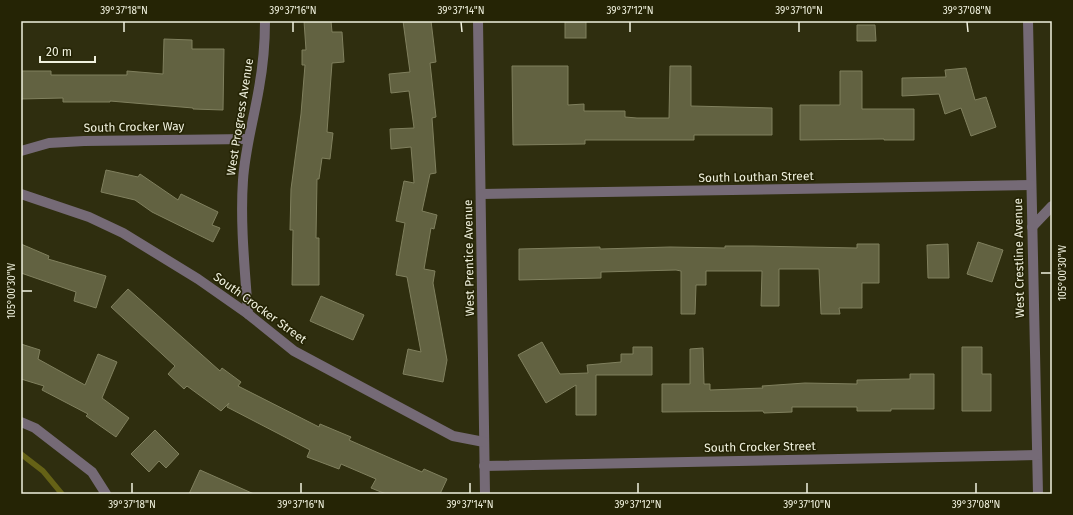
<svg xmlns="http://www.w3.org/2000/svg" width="1073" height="515" font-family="'Fira Sans',sans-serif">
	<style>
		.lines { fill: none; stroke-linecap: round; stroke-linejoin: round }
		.stream { stroke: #656216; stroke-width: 5.5 }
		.building { fill: #626241; stroke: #80805e }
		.minor { stroke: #756a76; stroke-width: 10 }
		.ticks { fill: none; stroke: #f0f1de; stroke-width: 1.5 }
		.labels { text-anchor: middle; stroke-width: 3.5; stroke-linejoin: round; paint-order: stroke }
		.street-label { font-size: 12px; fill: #f0f1de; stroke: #252405 }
		.neatline { fill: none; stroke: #f0f1de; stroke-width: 1.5 }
		.ticks-label { font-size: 10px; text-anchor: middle; fill: #f0f1de }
	</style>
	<rect width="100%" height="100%" fill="#2f2e0f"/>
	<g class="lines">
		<path class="stream" d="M 21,454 L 43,471 L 62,494"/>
	</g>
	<g class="building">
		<path d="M 304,21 L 331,21 L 332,32 L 342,32 L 344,62 L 332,63 L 327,132 L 333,133 L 330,159 L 322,158 L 319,179 L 317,179 L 316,238 L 319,238 L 319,285 L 292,285 L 293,230 L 290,230 L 291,189 L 301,114 L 305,65 L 302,65 L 302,50 L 306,50 Z"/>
		<path d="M 403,21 L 431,21 L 436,62 L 430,63 L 436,117 L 432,118 L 436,173 L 430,174 L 422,211 L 437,215 L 434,229 L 431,228 L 424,269 L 435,271 L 433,283 L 447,360 L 443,382 L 403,374 L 408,349 L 421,352 L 407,277 L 396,275 L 405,223 L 396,221 L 404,181 L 414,183 L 411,147 L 391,149 L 390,129 L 414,128 L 409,91 L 391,93 L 389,74 L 410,72 Z"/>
		<rect x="565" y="21" width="21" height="17"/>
		<path d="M 857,25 L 875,25 L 876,41 L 857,41 Z"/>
		<path d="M 164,39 L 192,40 L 192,49 L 224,49 L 223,110 L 193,109 L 193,108 L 110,101 L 110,102 L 63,102 L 63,98 L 21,99 L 21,71 L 51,71 L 51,75 L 127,75 L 127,71 L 163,74 Z"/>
		<path d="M 512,66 L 568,66 L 568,105 L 584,104 L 584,111 L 625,111 L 625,117 L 637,118 L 669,118 L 670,66 L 691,66 L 691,106 L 772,108 L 772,135 L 694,135 L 694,140 L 585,140 L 585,144 L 513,145 Z"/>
		<path d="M 966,68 L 975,100 L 986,97 L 996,127 L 971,136 L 961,108 L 945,114 L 939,94 L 902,96 L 902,78 L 946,77 L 945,70 Z"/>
		<path d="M 840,71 L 862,71 L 862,109 L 914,109 L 914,140 L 884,140 L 884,139 L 800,140 L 800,105 L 840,105 Z"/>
		<path d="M 106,170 L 138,177 L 140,174 L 178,200 L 181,194 L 218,212 L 212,225 L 220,228 L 213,242 L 152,212 L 135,200 L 101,192 Z"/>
		<path d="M 978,242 L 1003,250 L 992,282 L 967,274 Z"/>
		<path d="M 21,244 L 49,256 L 48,259 L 106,276 L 96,308 L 74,301 L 76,292 L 21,273 Z"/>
		<path d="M 857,244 L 879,244 L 879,283 L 862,283 L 862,308 L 839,308 L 840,314 L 821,314 L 819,269 L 779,269 L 779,306 L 761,306 L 762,271 L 706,271 L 706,285 L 696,285 L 695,314 L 681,314 L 681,271 L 676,270 L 601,272 L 601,278 L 519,280 L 519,249 L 600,247 L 600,249 L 670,247 L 725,248 L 725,246 L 753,246 L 857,248 Z"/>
		<path d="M 948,244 L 949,278 L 928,278 L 927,245 Z"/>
		<path d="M 128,289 L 220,371 L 222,368 L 241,382 L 238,386 L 319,427 L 320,424 L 351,437 L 349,440 L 422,472 L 424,469 L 447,479 L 440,494 L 386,494 L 371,488 L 376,479 L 341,464 L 339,469 L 307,457 L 310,450 L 227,407 L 229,403 L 221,411 L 187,386 L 184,389 L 168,374 L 175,366 L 111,307 Z"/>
		<path d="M 321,296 L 364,315 L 353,340 L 310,321 Z"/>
		<path d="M 542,342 L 560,374 L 588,373 L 587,365 L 621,362 L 621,354 L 633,354 L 633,347 L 652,347 L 652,375 L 596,375 L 596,415 L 576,415 L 576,385 L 546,403 L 518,355 Z"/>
		<path d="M 21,344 L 40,350 L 38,359 L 85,385 L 98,354 L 117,362 L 102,398 L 129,418 L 116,437 L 86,416 L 88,414 L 42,390 L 44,386 L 21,379 Z"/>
		<path d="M 962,347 L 982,347 L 982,374 L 991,374 L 991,411 L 962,411 Z"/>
		<path d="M 703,348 L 704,384 L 710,384 L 710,390 L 763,388 L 762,386 L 805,383 L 857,384 L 857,380 L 910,379 L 910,374 L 934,374 L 934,409 L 891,409 L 891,411 L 857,411 L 857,407 L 792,407 L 792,412 L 764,413 L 763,411 L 662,412 L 662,384 L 690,384 L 690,349 Z"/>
		<path d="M 155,430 L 179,454 L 166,468 L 159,461 L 149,472 L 131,454 Z"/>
		<path d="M 200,470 L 254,494 L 189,494 Z"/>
	</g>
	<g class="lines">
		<g class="minor">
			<path d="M 478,21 L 485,494"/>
			<path d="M 1028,21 L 1038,494"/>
			<path d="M 21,151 L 49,143 L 84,141 L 248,139"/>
			<path d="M 21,194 L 89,217 L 123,233 L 198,279 L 248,314 L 294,351 L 453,436 L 484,442"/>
			<path d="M 482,194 L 1031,185"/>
			<path d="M 1032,227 L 1052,206"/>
			<path d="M 248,314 C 245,270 240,224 243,180 C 245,149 254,118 259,88 C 263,66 265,43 265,21"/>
			<path d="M 21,422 L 35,428 L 92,472 L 106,494"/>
			<path d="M 484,466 L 1037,455"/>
		</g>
	</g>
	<path class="ticks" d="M 124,22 L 124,32M 293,22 L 293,32M 461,22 L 462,32M 630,22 L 630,32M 799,22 L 799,32M 967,22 L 968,32M 1041,273 L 1051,273M 22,291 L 32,291M 132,483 L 132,493M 301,483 L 301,493M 470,483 L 470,493M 638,483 L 638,493M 807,483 L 807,493M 976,483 L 976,493"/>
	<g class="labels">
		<g class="street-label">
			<text transform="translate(240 117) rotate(-81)" y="4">West Progress Avenue</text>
			<text transform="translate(134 127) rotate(-1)" y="4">South Crocker Way</text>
			<text transform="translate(756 177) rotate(-1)" y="4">South Louthan Street</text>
			<text transform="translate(469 258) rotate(-91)" y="4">West Prentice Avenue</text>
			<text transform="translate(1019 258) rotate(-91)" y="4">West Crestline Avenue</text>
			<text transform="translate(260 308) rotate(36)" y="4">South Crocker Street</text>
			<text transform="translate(760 447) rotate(-1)" y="4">South Crocker Street</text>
		</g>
	</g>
	<rect width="1073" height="515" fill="none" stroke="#252405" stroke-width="44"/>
	<path d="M40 56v6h55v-6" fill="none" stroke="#f0f1de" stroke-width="2"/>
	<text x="46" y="56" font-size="12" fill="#f0f1de" stroke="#252405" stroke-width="3" paint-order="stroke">20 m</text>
	<rect x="22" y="22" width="1029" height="471" class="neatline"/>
	<g class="ticks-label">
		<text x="124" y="14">39°37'18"N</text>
		<text x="293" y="14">39°37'16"N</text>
		<text x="461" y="14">39°37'14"N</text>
		<text x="630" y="14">39°37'12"N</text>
		<text x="799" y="14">39°37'10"N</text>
		<text x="967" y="14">39°37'08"N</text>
		<text transform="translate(1062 273) rotate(-90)" y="4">105°00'30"W</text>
		<text transform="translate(11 291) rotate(-90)" y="4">105°00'30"W</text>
		<text x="132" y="508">39°37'18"N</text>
		<text x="301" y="508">39°37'16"N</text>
		<text x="470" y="508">39°37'14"N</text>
		<text x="638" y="508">39°37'12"N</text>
		<text x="807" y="508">39°37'10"N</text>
		<text x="976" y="508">39°37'08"N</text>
	</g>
</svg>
